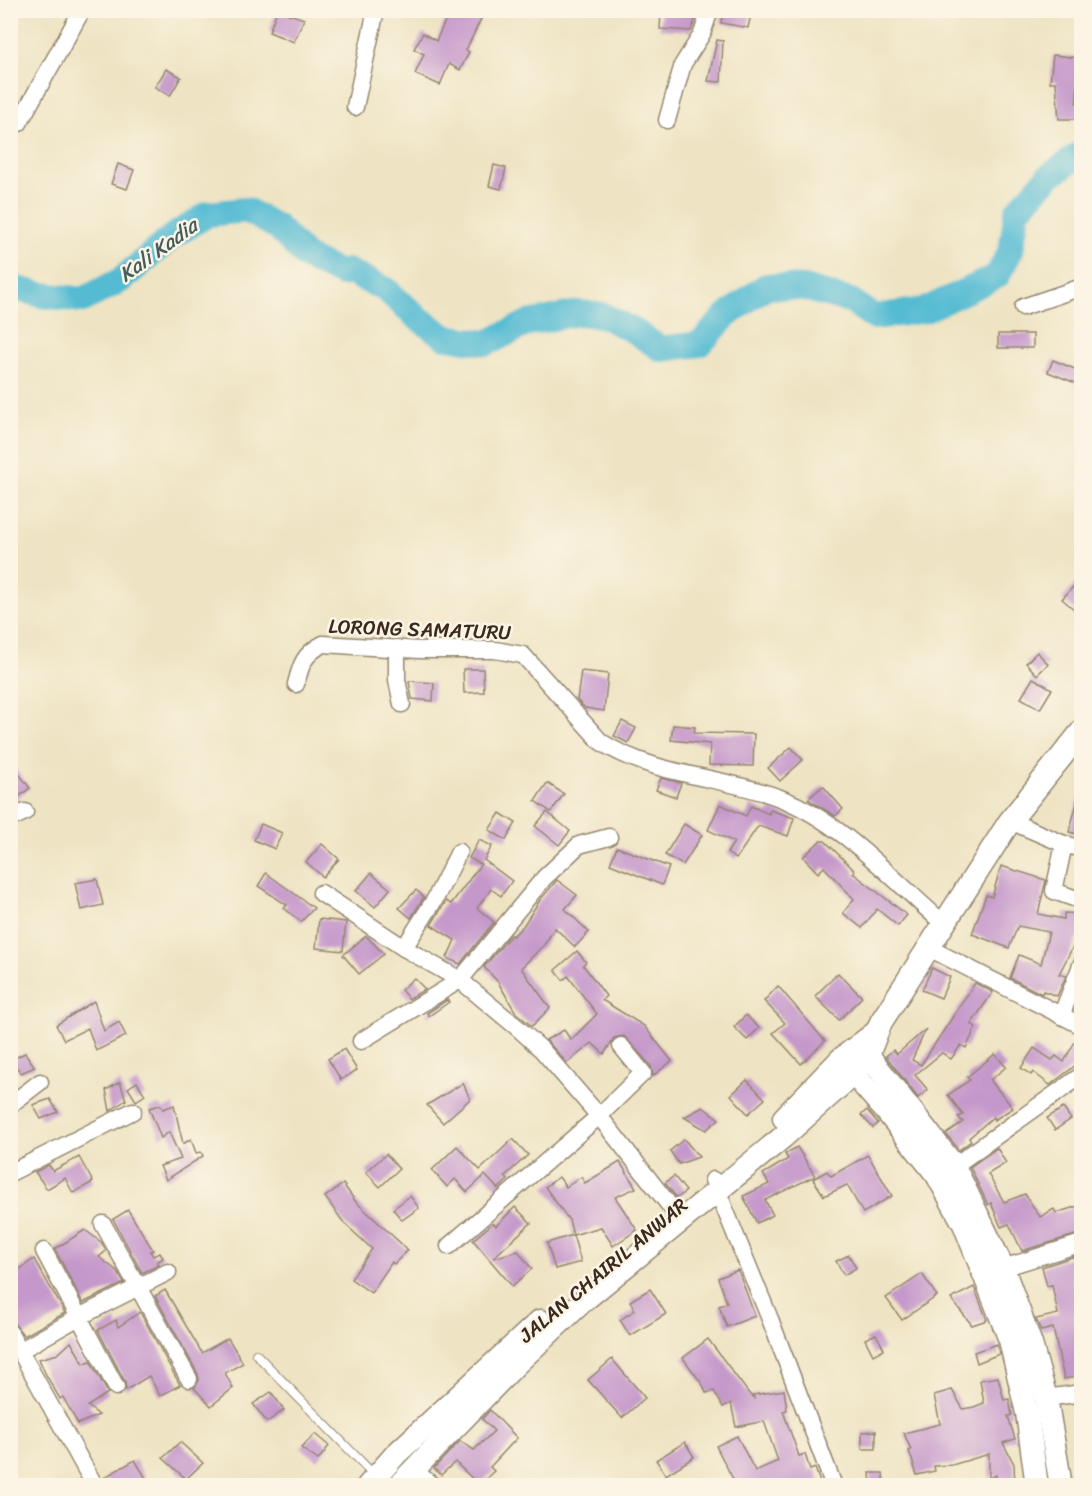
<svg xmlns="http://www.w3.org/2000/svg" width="1092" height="1496" font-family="Sriracha,sans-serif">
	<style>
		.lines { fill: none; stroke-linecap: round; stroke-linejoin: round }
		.river { stroke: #55bbd3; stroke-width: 26 }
		.building { fill: #c598cb }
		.lane-casing { stroke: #948670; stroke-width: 10 }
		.street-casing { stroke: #948670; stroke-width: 19 }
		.secondary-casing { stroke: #948670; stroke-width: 25 }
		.lane { stroke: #fff; stroke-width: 8 }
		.street { stroke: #fff; stroke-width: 16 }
		.secondary { stroke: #fff; stroke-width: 22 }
		.labels { text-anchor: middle; stroke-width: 5; stroke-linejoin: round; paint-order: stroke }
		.street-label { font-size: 20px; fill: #3b2a1e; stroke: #fcf5e5 }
		.water-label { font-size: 21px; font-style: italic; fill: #445d5d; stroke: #fcf5e5 }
	</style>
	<rect width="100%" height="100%" fill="#fcf5e5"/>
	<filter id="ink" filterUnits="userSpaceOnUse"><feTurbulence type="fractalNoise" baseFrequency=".0167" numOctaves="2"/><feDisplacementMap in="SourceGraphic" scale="12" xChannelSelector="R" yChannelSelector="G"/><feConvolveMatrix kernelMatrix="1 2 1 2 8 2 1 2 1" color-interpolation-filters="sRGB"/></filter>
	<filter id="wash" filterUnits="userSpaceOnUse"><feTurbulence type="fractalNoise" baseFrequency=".008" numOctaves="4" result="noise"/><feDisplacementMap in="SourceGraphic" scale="24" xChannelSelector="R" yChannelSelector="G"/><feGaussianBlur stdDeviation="1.35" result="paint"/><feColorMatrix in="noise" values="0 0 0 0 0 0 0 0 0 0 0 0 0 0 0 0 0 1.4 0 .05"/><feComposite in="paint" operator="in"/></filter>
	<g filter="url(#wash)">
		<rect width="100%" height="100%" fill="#eee3c2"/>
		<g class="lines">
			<path class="river" d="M 10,287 L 42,295 L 83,300 L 121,280 L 173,236 L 208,214 L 246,210 L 277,227 L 306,257 L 342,274 L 347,271 L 385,289 L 418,318 L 445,337 L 487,343 L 528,323 L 578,313 L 602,315 L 634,331 L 661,349 L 700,344 L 726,316 L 766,286 L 804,288 L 851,301 L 874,317 L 925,310 L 997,276 L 1011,250 L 1017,211 L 1049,176 L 1082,153"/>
		</g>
		<g id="blocks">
			<g class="building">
				<path d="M 277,10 L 304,19 L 294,42 L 269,32 Z"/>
				<path d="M 450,10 L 463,10 L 481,19 L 466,50 L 469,52 L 460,70 L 449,64 L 440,85 L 415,74 L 424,54 L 414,49 L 423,33 L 436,41 Z"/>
				<path d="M 661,10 L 699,10 L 691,31 L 660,29 Z"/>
				<path d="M 723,10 L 752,10 L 748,28 L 721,23 Z"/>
				<path d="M 717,40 L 723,41 L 721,82 L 708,81 Z"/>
				<path d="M 1053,55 L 1080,58 L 1076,103 L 1082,104 L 1082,119 L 1059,119 L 1056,82 L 1050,82 Z"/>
				<path d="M 166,69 L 181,77 L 170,96 L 155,87 Z"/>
				<path d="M 118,164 L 134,170 L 127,189 L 111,184 Z"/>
				<path d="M 494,165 L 506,168 L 501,189 L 489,186 Z"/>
				<rect x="998" y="334" width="35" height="14"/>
				<path d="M 1053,360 L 1082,372 L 1078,384 L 1048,372 Z"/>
				<path d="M 1082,577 L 1082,616 L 1062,599 Z"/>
				<path d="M 1037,652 L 1048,664 L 1037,675 L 1026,663 Z"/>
				<path d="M 463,669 L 483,669 L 484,692 L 464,693 Z"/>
				<path d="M 581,671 L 608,674 L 604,711 L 585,708 L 577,700 Z"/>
				<path d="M 1033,678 L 1052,689 L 1040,709 L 1021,698 Z"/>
				<path d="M 409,681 L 434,683 L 433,701 L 412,699 Z"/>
				<path d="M 622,721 L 636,728 L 628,743 L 614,736 Z"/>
				<path d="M 673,725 L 695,727 L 694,733 L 754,734 L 753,766 L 709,765 L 710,744 L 671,740 Z"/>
				<path d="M 791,747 L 803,760 L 780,781 L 768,768 Z"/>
				<path d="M 10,762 L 30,788 L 10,803 Z"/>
				<path d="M 661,778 L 681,783 L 676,797 L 656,790 Z"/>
				<path d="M 547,783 L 564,794 L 551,812 L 535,801 Z"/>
				<path d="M 823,786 L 843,809 L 835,816 L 808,799 Z"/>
				<path d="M 1078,800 L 1082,801 L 1082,835 L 1069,832 Z"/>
				<path d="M 720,804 L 746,816 L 751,806 L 769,814 L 770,810 L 794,818 L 788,836 L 759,826 L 756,829 L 736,859 L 727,853 L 734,842 L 708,830 Z"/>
				<path d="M 547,812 L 570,831 L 559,845 L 535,826 Z"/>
				<path d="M 500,813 L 516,823 L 506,840 L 489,830 Z"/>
				<path d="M 261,824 L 282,833 L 275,849 L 254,840 Z"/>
				<path d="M 684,824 L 702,835 L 683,865 L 665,855 Z"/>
				<path d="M 479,840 L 492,846 L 484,860 L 512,881 L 501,896 L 491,889 L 477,908 L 494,922 L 460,964 L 447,958 L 455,940 L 431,925 L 446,901 L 451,904 L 481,864 L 469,858 Z"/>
				<path d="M 820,841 L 825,841 L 855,871 L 853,873 L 907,915 L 898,926 L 877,909 L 862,928 L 843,913 L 854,899 L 824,867 L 818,873 L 803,857 Z"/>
				<path d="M 322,844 L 339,859 L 323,877 L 306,862 Z"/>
				<path d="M 617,847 L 669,867 L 662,885 L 610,864 Z"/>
				<path d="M 1001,866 L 1046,880 L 1038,914 L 1064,919 L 1064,913 L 1082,914 L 1082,937 L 1078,937 L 1059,974 L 1066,976 L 1057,996 L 1043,991 L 1042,994 L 1010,978 L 1019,955 L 1041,964 L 1049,932 L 1018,926 L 1009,948 L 972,934 L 986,895 L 992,897 Z"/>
				<path d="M 266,873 L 314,908 L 301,922 L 284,908 L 287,905 L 258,886 Z"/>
				<path d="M 371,873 L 390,889 L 375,907 L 356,891 Z"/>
				<path d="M 97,879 L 103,905 L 81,910 L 75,883 Z"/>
				<path d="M 557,880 L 577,895 L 565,909 L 589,932 L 575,947 L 555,928 L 544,945 L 521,968 L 550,1008 L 532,1026 L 516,1013 L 498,982 L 484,967 L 511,935 L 513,936 L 523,926 L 540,900 Z"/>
				<path d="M 416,890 L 424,897 L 411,918 L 399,908 Z"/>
				<path d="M 319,919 L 346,922 L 343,951 L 316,948 Z"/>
				<path d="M 366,936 L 384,954 L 359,974 L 343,955 Z"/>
				<path d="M 577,951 L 586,962 L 583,965 L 606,996 L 602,1000 L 644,1026 L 672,1061 L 653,1076 L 651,1066 L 624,1036 L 614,1038 L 604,1054 L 592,1043 L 567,1063 L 546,1040 L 564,1030 L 571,1040 L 597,1014 L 568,976 L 563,980 L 555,970 Z"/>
				<path d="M 932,968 L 950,977 L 941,998 L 922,990 Z"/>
				<path d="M 838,973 L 862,997 L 839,1020 L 815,996 Z"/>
				<path d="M 414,978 L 425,989 L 409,999 L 401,990 Z"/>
				<path d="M 975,983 L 993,992 L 971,1024 L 976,1027 L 966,1048 L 961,1045 L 951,1059 L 942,1053 L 915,1075 L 928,1090 L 918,1098 L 886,1056 L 893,1050 L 897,1054 L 926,1029 L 912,1060 L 921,1065 Z"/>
				<path d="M 778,986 L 825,1041 L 801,1064 L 773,1033 L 785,1023 L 764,1001 Z"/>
				<path d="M 1082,993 L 1082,1014 L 1075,1010 Z"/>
				<path d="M 447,1000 L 449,1002 L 429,1016 L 427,1013 Z"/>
				<path d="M 94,1001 L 104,1031 L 119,1022 L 126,1036 L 96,1051 L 88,1028 L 64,1040 L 56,1025 Z"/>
				<path d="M 746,1015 L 759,1028 L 747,1040 L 734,1027 Z"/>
				<path d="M 1078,1036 L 1082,1036 L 1082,1065 L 1076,1065 L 1050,1085 L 1033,1072 L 1031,1075 L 1021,1068 L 1034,1048 L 1052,1060 L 1056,1056 L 1064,1062 Z"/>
				<path d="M 344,1049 L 357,1070 L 341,1080 L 328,1059 Z"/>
				<path d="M 25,1053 L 35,1067 L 21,1073 L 11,1060 Z"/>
				<path d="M 995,1054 L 1006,1067 L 990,1080 L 1013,1108 L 994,1120 L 993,1117 L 969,1138 L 971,1141 L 959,1150 L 946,1134 L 963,1122 L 958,1117 L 963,1115 L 948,1095 L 970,1080 L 967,1077 Z"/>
				<path d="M 747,1080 L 765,1099 L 748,1114 L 731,1095 Z"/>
				<path d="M 120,1082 L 126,1100 L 110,1111 L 106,1090 Z"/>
				<path d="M 137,1082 L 145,1095 L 136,1101 L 128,1088 Z"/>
				<path d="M 463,1083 L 470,1099 L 443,1123 L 427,1105 Z"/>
				<path d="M 50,1099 L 58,1112 L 41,1119 L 33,1105 Z"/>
				<path d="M 160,1105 L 163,1109 L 174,1105 L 183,1144 L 191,1139 L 196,1153 L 201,1152 L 203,1156 L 166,1180 L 160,1166 L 181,1159 L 169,1132 L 161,1138 L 149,1108 Z"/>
				<path d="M 703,1107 L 719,1119 L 706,1130 L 684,1117 Z"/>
				<path d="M 1063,1108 L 1071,1119 L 1055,1130 L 1047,1118 Z"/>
				<path d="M 867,1110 L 878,1123 L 873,1128 L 861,1115 Z"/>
				<path d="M 513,1139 L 528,1155 L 505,1176 L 508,1180 L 498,1189 L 485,1175 L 467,1192 L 455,1179 L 447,1187 L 432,1170 L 457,1146 L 480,1170 Z"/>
				<path d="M 684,1139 L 699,1157 L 679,1164 L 670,1151 Z"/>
				<path d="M 797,1147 L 815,1176 L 765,1200 L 773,1215 L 757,1223 L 743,1196 L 769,1184 L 763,1174 L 788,1159 L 785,1154 Z"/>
				<path d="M 997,1148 L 1006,1163 L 988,1174 L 1004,1202 L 1025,1194 L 1040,1217 L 1054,1209 L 1056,1213 L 1078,1206 L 1082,1233 L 1022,1251 L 1009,1224 L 1001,1227 L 991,1203 L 988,1205 L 970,1167 Z"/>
				<path d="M 386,1154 L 399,1169 L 380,1187 L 366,1172 Z"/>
				<path d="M 868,1155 L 892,1196 L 863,1213 L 847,1185 L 824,1196 L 813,1179 L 827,1171 L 831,1176 Z"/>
				<path d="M 79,1157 L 93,1182 L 73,1193 L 65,1178 L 47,1189 L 35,1172 L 49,1165 L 53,1171 Z"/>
				<path d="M 620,1162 L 636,1188 L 615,1197 L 637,1230 L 613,1246 L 601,1227 L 573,1235 L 569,1220 L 545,1187 L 559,1177 L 566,1187 L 581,1177 L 585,1183 Z"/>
				<path d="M 674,1176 L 686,1191 L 677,1198 L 665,1183 Z"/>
				<path d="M 343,1184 L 356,1202 L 408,1250 L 394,1264 L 392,1262 L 371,1293 L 351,1279 L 372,1249 L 344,1223 L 325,1197 Z"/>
				<path d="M 410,1196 L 419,1208 L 402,1220 L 393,1209 Z"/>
				<path d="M 515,1207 L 531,1223 L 493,1258 L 518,1251 L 532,1269 L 512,1286 L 473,1240 L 493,1223 L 496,1226 Z"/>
				<path d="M 128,1210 L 153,1250 L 150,1251 L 153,1256 L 160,1253 L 163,1258 L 157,1262 L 159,1265 L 142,1273 L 113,1219 Z"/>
				<path d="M 85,1230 L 101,1242 L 106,1251 L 99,1257 L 117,1271 L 124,1283 L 83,1303 L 55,1249 Z"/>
				<path d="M 573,1235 L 581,1262 L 555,1269 L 547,1243 Z"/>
				<path d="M 849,1255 L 856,1268 L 844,1275 L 836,1261 Z"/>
				<path d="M 1075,1256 L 1082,1282 L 1082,1302 L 1076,1303 L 1082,1323 L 1082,1376 L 1064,1379 L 1053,1328 L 1041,1331 L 1036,1319 L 1058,1314 L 1052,1285 L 1047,1286 L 1042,1267 Z"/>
				<path d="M 34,1259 L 65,1313 L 24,1336 L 14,1323 L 10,1276 Z"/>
				<path d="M 738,1270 L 755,1316 L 727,1327 L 719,1306 L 727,1303 L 718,1278 Z"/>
				<path d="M 922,1274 L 937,1296 L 902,1320 L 886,1298 Z"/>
				<path d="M 974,1287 L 987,1320 L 972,1325 L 951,1299 Z"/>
				<path d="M 650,1289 L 666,1314 L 630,1336 L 620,1320 L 635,1310 L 630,1301 Z"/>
				<path d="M 165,1290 L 202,1353 L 228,1338 L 243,1363 L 225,1373 L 233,1388 L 211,1406 L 194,1388 L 199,1380 L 198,1374 L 155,1296 Z"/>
				<path d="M 140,1312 L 180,1385 L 160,1396 L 149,1376 L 126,1390 L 125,1382 L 98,1330 L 116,1320 L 118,1327 Z"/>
				<path d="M 876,1334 L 884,1349 L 873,1355 L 865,1339 Z"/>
				<path d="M 708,1339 L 750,1395 L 754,1398 L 753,1395 L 784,1390 L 787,1410 L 783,1411 L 799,1456 L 805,1454 L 810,1470 L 815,1468 L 821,1485 L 736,1485 L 716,1446 L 737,1436 L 755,1471 L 778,1461 L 764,1421 L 736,1427 L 731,1403 L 723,1407 L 714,1391 L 706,1393 L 703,1385 L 683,1358 Z"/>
				<path d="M 71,1342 L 84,1364 L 90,1361 L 108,1393 L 88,1406 L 99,1415 L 78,1424 L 63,1397 L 60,1399 L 46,1375 L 39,1359 L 58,1354 Z"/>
				<path d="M 997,1344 L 999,1354 L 977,1363 L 974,1352 Z"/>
				<path d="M 612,1359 L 645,1398 L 622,1418 L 588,1380 Z"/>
				<path d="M 998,1377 L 1004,1400 L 1009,1399 L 1012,1415 L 1008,1416 L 1015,1439 L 1003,1443 L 1014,1464 L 1015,1485 L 997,1485 L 996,1475 L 989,1478 L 989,1454 L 952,1465 L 934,1466 L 935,1471 L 917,1475 L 909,1451 L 911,1450 L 904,1433 L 940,1424 L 934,1395 L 952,1390 L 963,1409 L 974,1407 L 984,1403 L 980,1380 Z"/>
				<path d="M 271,1392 L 284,1410 L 267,1422 L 253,1404 Z"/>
				<path d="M 490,1410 L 517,1438 L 490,1467 L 494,1471 L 479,1485 L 455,1462 L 441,1475 L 434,1468 L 460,1441 L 474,1450 L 494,1431 L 482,1419 Z"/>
				<path d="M 876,1431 L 876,1449 L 862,1449 L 862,1432 Z"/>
				<path d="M 315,1434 L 329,1446 L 318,1460 L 301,1448 Z"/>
				<path d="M 180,1442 L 203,1463 L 186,1479 L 163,1458 Z"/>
				<path d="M 685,1442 L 694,1457 L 666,1475 L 656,1460 Z"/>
				<path d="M 135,1460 L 150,1485 L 110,1485 L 105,1477 Z"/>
				<path d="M 870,1473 L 883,1473 L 884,1485 L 871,1485 Z"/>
			</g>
		</g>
	</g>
	<g filter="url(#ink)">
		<use href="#blocks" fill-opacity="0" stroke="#948670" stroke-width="1.5"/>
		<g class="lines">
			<g class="lane-casing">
				<path id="lane" d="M 256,1354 L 375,1476"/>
			</g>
			<g class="street-casing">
				<g id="street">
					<path d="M 355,107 L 376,10"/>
					<path d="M 667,120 L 683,64 L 702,34 L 710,10"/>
					<path d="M 19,123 L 82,10"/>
					<path d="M 1023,307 L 1082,287"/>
					<path d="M 397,648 L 397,680 L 402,704"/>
					<path d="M 296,684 C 301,664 304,654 323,644 L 420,650 L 495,650 L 523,655 L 601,742 C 654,776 722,776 780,798 C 841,821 894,881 943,923"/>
					<path d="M 10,819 L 25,812"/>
					<path d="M 1010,821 L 1064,844 L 1054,891 L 1082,901"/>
					<path d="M 1064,844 L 1082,849"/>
					<path d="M 321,893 L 404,948 L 460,980 L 519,1029 L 542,1050 L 599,1116 L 674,1211"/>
					<path d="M 404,948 L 435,899 L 459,852"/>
					<path d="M 929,948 L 1082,1026"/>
					<path d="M 1061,1016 L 1082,963"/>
					<path d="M 361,1041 L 460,980 L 544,878 L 579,845 L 609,837"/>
					<path d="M 10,1105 L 40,1082"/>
					<path d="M 954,1166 L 1082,1075"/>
					<path d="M 10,1173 L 133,1111"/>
					<path d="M 713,1180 L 770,1319 L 834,1486"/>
					<path d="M 103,1224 L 189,1379"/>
					<path d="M 449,1246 L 599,1116 L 643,1073 L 621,1046"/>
					<path d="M 44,1251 L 116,1387"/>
					<path d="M 1003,1268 L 1082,1243"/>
					<path d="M 10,1333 L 95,1486"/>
					<path d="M 21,1350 L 79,1317 L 168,1272"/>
					<path d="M 1046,1398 L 1082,1393"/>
					<path d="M 413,1469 L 433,1486"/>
				</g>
			</g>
			<g class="secondary-casing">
				<g id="secondary">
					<path d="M 858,1046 L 868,1055 L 954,1166 L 1003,1268 L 1031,1344 L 1046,1398 L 1061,1486"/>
					<path d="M 843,1062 L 887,1112 L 937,1175 L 964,1224 L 1010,1340 L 1027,1413 L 1037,1486"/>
					<path d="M 784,1118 L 841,1059 L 875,1033"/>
					<path d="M 368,1486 L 396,1454 L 540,1321"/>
					<path d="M 398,1486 L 515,1365 L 583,1301 L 783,1137 L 853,1074 L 868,1055 L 881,1022 L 1010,821 L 1082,731"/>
				</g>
			</g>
			<use href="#lane" class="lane"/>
			<use href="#street" class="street"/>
			<use href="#secondary" class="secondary"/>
		</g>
	</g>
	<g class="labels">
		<g class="street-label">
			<text transform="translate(420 629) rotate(2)" y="7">LORONG SAMATURU</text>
			<text transform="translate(603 1270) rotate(-40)" y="7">JALAN CHAIRIL ANWAR</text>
		</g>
		<g class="water-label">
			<text transform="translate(158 250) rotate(-36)" y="7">Kali Kadia</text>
		</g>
	</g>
	<rect width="1092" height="1496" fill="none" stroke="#fcf5e5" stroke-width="36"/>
</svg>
